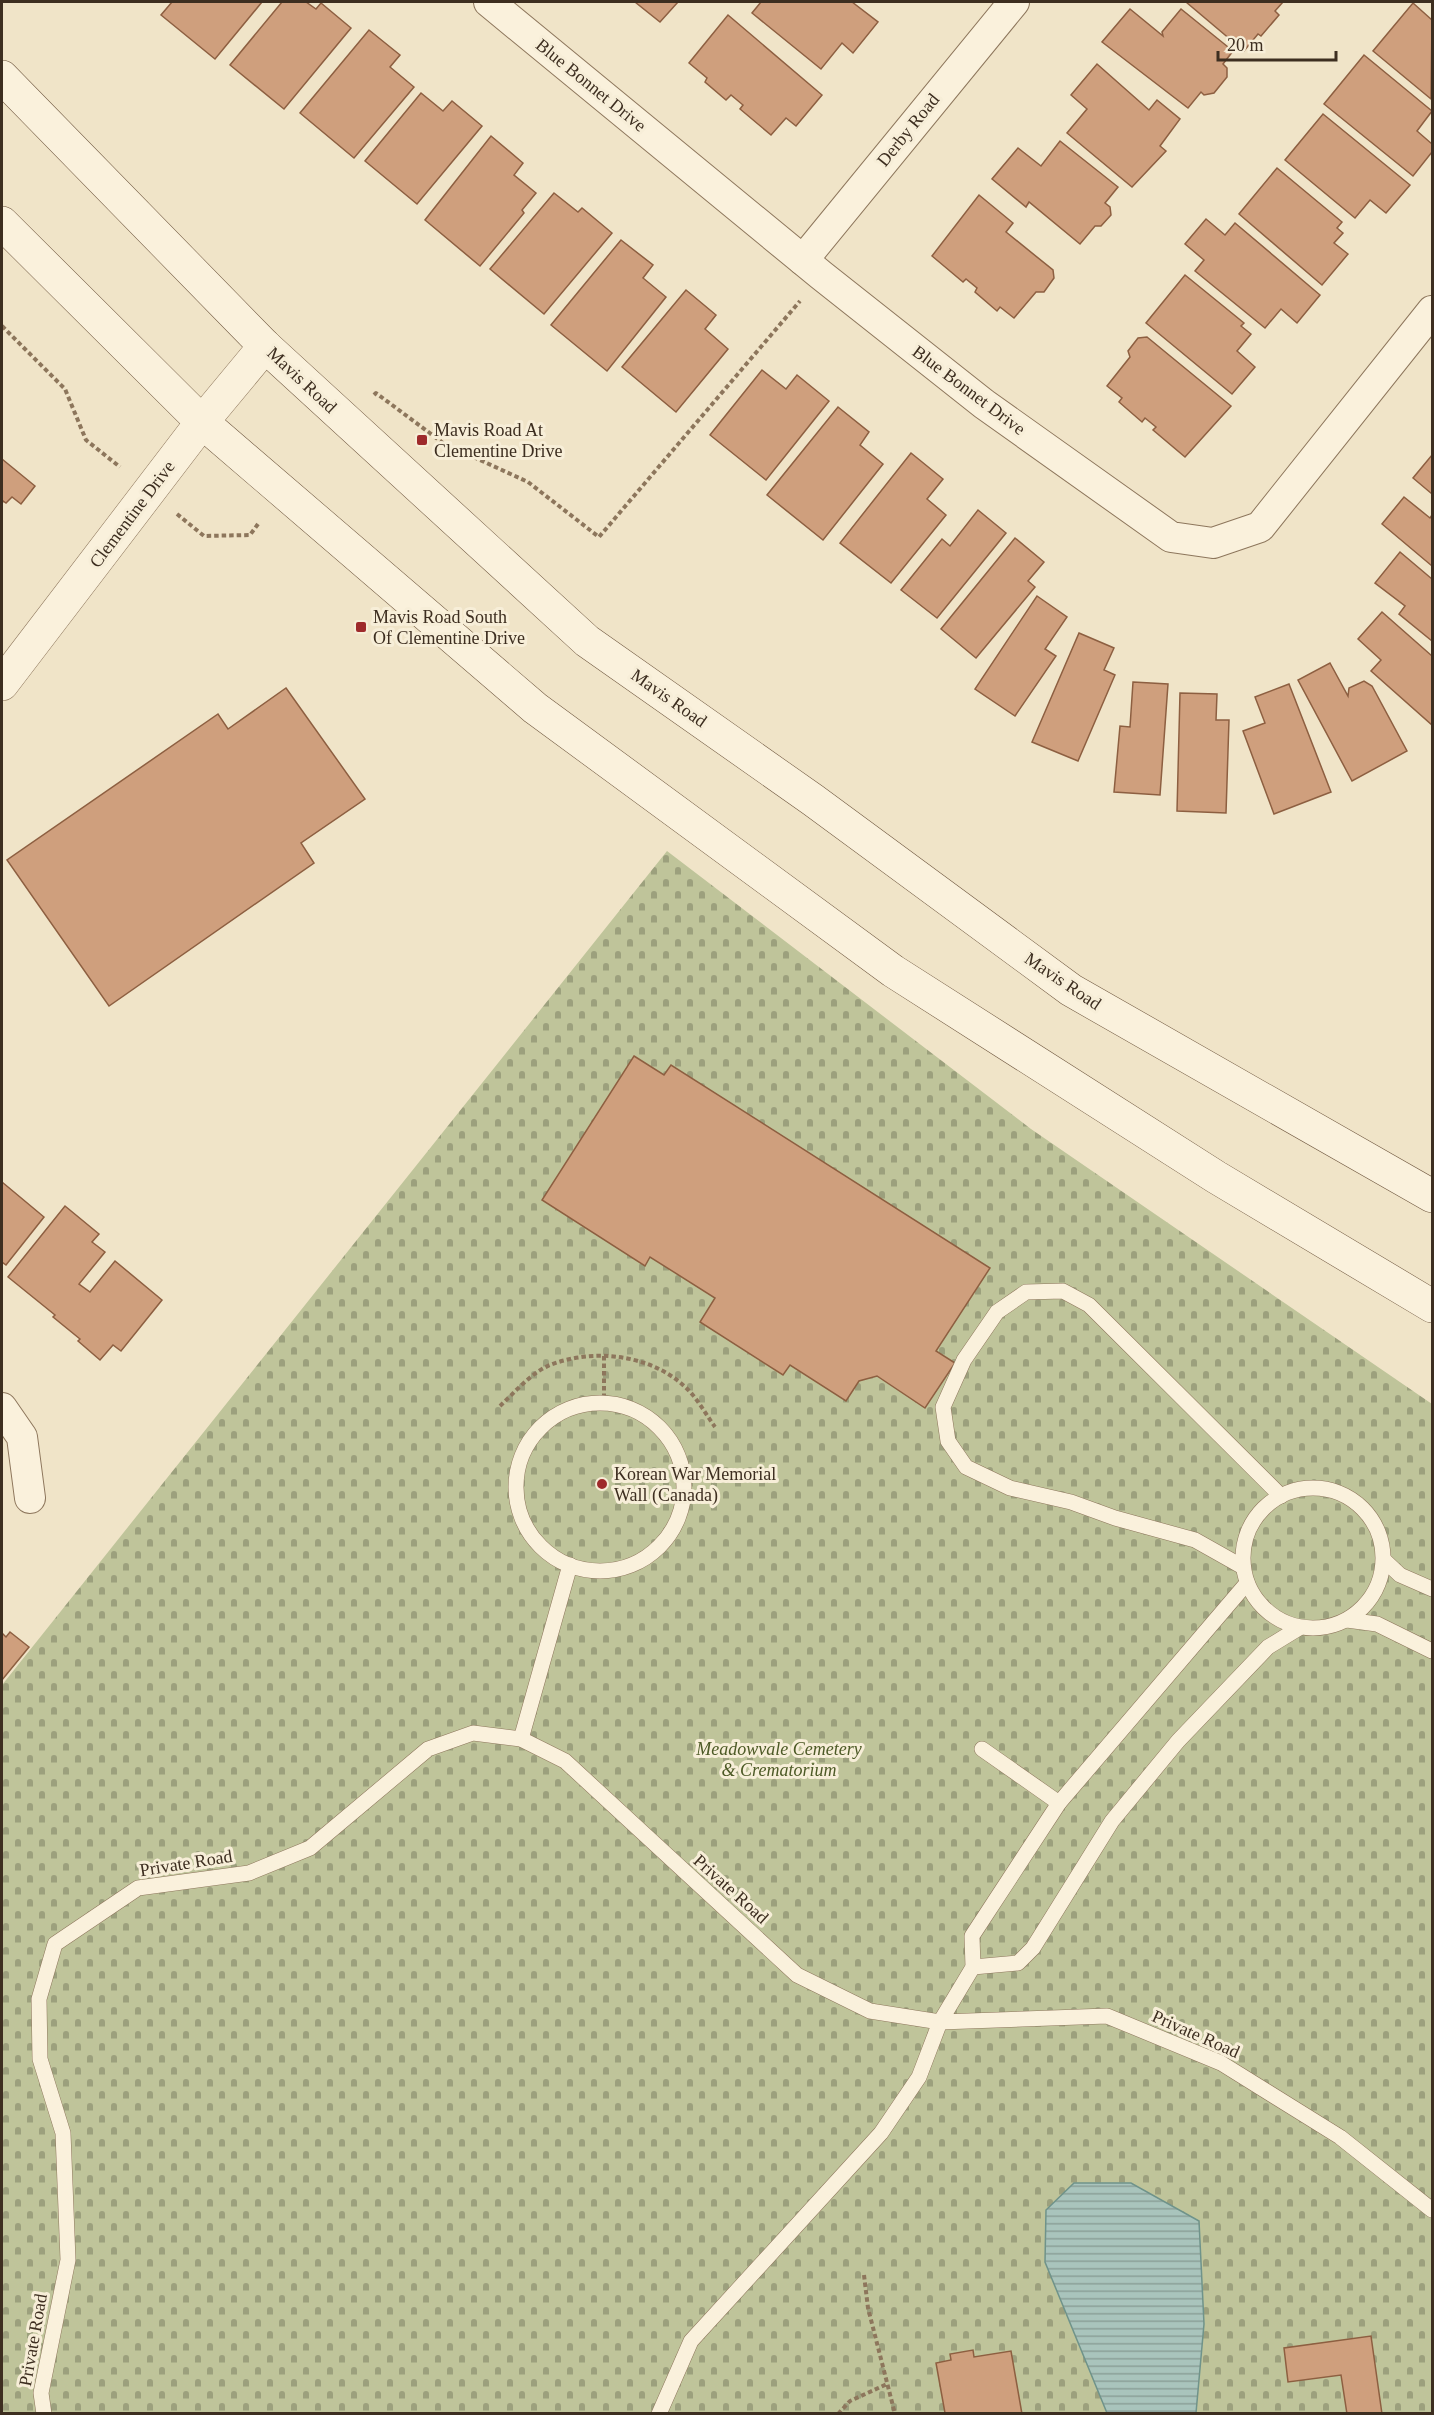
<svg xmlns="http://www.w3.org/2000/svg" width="1434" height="2415" font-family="'Times New Roman',serif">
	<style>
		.cemetery { fill: url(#cemetery-stones) }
		.water { fill: url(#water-rules); stroke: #6f938a; stroke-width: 1.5 }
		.building { fill: #cf9f7d; stroke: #8d5f41; stroke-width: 1.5 }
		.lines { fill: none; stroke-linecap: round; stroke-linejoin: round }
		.service-casing { stroke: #8d765c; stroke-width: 16 }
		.minor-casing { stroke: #8d765c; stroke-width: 32 }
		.tertiary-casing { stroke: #8d765c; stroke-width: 34 }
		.secondary-casing { stroke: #6f573f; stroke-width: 34 }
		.path { stroke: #8d765c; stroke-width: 4; stroke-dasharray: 4.5 3; stroke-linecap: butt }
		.service { stroke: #faf1dc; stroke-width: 15 }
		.minor { stroke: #faf1dc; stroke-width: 30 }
		.tertiary { stroke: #faf1dc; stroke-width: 33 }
		.secondary { stroke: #faf1dc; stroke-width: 33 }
		.poi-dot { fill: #9e2a2b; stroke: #f7eed8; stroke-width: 2 }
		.labels { text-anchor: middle; stroke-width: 6; stroke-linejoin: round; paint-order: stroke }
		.street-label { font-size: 18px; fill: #3d2e20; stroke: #f7eed8 }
		.poi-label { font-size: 18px; fill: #3d2e20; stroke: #f7eed8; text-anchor: start }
		.park-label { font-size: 18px; font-style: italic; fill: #4d5a26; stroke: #f7eed8 }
	</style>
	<defs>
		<pattern id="cemetery-stones" width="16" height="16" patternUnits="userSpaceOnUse" patternTransform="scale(1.5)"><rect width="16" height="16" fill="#bfc49a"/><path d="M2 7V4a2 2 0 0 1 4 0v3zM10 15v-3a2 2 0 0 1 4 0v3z" fill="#9ca07d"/></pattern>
		<pattern id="water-rules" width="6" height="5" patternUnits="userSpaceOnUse" patternTransform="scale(1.5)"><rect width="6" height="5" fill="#a9c4bc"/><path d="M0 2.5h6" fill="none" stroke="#8ba098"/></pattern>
	</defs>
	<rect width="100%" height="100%" fill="#f0e4c8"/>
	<path class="cemetery" d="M 667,851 L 1031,1129 L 1432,1404 L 1432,2413 L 2,2413 L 2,1685 Z"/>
	<path class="water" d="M 1074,2183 L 1131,2183 L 1199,2221 L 1204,2324 L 1196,2413 L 1107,2413 L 1045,2262 L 1046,2210 Z"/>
	<g class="building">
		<path d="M 172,2 L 262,2 L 215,59 L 161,15 Z"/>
		<path d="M 282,2 L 306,2 L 316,9 L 321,3 L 351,28 L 284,109 L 230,65 Z"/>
		<path d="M 635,2 L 678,2 L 660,22 Z"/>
		<path d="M 761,2 L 852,2 L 878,22 L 853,53 L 842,43 L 821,69 L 752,13 Z"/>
		<path d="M 1186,2 L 1283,2 L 1275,11 L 1279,15 L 1261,36 L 1258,34 L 1244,51 Z"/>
		<path d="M 1413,3 L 1432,20 L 1431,99 L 1373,51 Z"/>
		<path d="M 1130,9 L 1163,36 L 1162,32 L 1181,9 L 1233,51 L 1223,64 L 1227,68 L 1227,77 L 1214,93 L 1204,95 L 1201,92 L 1188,108 L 1102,42 Z"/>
		<path d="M 728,15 L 822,95 L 796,126 L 786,118 L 771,135 L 740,109 L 743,105 L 731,95 L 726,100 L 705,82 L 707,78 L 689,63 Z"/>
		<path d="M 369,30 L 400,55 L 390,67 L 414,87 L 354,158 L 300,113 Z"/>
		<path d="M 1364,55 L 1432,111 L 1417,131 L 1432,144 L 1432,152 L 1413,176 L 1324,104 Z"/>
		<path d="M 1097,64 L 1149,110 L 1157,100 L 1180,119 L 1160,146 L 1166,151 L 1132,187 L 1067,133 L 1087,109 L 1071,95 Z"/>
		<path d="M 421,93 L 443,111 L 452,101 L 482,126 L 417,204 L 365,161 Z"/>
		<path d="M 1323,114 L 1410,185 L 1386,213 L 1370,200 L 1355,218 L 1285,160 Z"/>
		<path d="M 491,136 L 523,163 L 514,175 L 536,193 L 522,210 L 524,213 L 480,266 L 425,220 Z"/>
		<path d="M 1060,141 L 1118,187 L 1105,203 L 1110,207 L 1111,215 L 1101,226 L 1095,226 L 1080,244 L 1029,202 L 1026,207 L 992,179 L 1018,148 L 1041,166 Z"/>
		<path d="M 1277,168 L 1342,222 L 1337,228 L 1343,233 L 1334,243 L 1348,254 L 1322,285 L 1239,214 Z"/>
		<path d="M 554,193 L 578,212 L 582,208 L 612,233 L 544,314 L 490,269 Z"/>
		<path d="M 979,195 L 1013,223 L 1006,232 L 1053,270 L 1054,278 L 1044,292 L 1036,292 L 1014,318 L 1000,307 L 997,311 L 975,292 L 977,288 L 966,279 L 963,282 L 932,256 Z"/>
		<path d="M 1206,219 L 1225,235 L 1235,223 L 1320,295 L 1297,323 L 1281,309 L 1265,328 L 1195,271 L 1204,260 L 1185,244 Z"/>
		<path d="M 621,240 L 653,265 L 643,278 L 666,297 L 607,371 L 551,325 Z"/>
		<path d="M 1185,275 L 1244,323 L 1241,326 L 1251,334 L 1237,351 L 1255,367 L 1232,394 L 1146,323 Z"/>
		<path d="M 686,290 L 716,315 L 705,329 L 728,349 L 676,412 L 622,367 Z"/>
		<path d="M 1147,337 L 1231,406 L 1185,457 L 1153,430 L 1156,427 L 1145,418 L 1142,422 L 1119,402 L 1122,398 L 1107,386 L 1130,357 L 1128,351 L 1138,338 Z"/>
		<path d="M 762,370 L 786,389 L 797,375 L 829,401 L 766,480 L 710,435 Z"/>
		<path d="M 838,407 L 869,432 L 860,445 L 883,464 L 823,540 L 767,495 Z"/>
		<path d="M 911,453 L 943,479 L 927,499 L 946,515 L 891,583 L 840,543 Z"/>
		<path d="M 1432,455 L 1432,494 L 1413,478 Z"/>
		<path d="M 2,459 L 35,486 L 21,504 L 12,497 L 6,503 L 3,501 L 2,504 Z"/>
		<path d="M 1404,497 L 1430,518 L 1432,515 L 1432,566 L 1382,524 Z"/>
		<path d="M 978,510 L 1006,533 L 937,618 L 901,590 L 942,539 L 950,546 Z"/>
		<path d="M 1015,538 L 1044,562 L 1028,581 L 1035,587 L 976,658 L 941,629 Z"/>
		<path d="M 1400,552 L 1432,579 L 1432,641 L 1399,614 L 1405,606 L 1375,583 Z"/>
		<path d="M 1037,596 L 1067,617 L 1045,649 L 1056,656 L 1015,716 L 975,689 Z"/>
		<path d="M 1382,612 L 1432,656 L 1432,725 L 1371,671 L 1381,660 L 1358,639 Z"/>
		<path d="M 1079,633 L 1114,648 L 1104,670 L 1115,675 L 1078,761 L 1032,742 Z"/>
		<path d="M 1330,663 L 1348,696 L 1349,688 L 1364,681 L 1372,686 L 1407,751 L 1352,781 L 1298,680 Z"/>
		<path d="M 1133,682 L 1168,684 L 1160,795 L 1114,792 L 1120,726 L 1130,727 Z"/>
		<path d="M 1289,684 L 1331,792 L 1274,814 L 1243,731 L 1265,723 L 1255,697 Z"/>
		<path d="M 286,688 L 365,799 L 301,843 L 314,863 L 109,1006 L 7,860 L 218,714 L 228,729 Z"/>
		<path d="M 1180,693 L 1217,694 L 1216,720 L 1229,720 L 1226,813 L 1177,811 Z"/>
		<path d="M 634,1056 L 664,1075 L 671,1065 L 990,1268 L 936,1351 L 955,1363 L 925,1408 L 877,1376 L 859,1381 L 846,1401 L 790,1365 L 783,1375 L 700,1322 L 715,1298 L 650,1257 L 645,1266 L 542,1200 Z"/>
		<path d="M 2,1182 L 44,1217 L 6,1265 L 2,1262 Z"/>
		<path d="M 65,1206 L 99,1234 L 92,1242 L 105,1252 L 79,1284 L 90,1292 L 115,1261 L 162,1300 L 121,1351 L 113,1345 L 100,1360 L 78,1341 L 80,1339 L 53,1317 L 55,1315 L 8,1277 Z"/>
		<path d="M 10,1632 L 29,1647 L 2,1680 L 2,1633 L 6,1637 Z"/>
		<path d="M 1371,2336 L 1382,2414 L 1347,2414 L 1341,2375 L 1288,2382 L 1284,2348 Z"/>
		<path d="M 973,2350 L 974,2357 L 1011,2351 L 1022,2414 L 940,2414 L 945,2413 L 936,2363 L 951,2360 L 950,2354 Z"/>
	</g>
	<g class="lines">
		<g class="service-casing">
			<g id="service">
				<circle cx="600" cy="1487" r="84"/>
				<circle cx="1313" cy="1558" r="70"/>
				<path d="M 1384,1560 L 1400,1575 L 1432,1589"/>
				<path d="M 1243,1567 L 1195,1540 L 1115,1518 L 1071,1502 L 1010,1488 L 966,1467 L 948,1441 L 943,1407 L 964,1360 L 997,1312 L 1026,1292 L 1063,1291 L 1089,1305 L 1281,1496"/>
				<path d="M 1347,1620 L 1377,1624 L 1432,1651"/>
				<path d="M 521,1739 L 570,1565"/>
				<path d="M 982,1749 L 1059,1803"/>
				<path d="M 973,1967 L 1018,1963 L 1033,1948 L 1112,1821 L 1178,1741 L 1268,1647 L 1299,1628"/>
				<path d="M 44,2414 L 41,2393 L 68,2260 L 63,2133 L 40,2059 L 39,1999 L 55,1944 L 138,1888 L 249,1873 L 310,1848 L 428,1749 L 473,1733 L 521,1739 L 565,1761 L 797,1975 L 870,2011 L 940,2022 L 1107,2016 L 1221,2063 L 1340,2137 L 1432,2210"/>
				<path d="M 659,2414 L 691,2341 L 881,2133 L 919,2077 L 940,2022 L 973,1967 L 972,1936 L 1059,1803 L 1247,1583"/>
			</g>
		</g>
		<g class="minor-casing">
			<g id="minor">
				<path d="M 489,2 L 821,275 L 984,404 L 1171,537 L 1213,543 L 1260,527 L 1432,311"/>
				<path d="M 803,260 L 1014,2"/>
				<path d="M 2,1408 L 22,1437 L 30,1498"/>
			</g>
		</g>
		<g class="tertiary-casing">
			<path id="tertiary" d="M 2,684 L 202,422 L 265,346"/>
		</g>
		<g class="secondary-casing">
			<g id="secondary">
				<path d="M 2,77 L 265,346 L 587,641 L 813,800 L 1071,990 L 1432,1196"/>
				<path d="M 2,223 L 202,422 L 535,708 L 893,971 L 1216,1177 L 1432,1306"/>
			</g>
		</g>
		<g class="path">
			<path d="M 2,326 L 65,389 L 86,440 L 120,467"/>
			<path d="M 374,395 L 376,393 L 443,443 L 528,482 L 599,537 L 800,301"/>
			<path d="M 177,514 L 204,536 L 250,535 L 258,524"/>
			<path d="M 604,1356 L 604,1403"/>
			<path d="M 500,1406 C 515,1392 531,1373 550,1365 C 596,1347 657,1355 691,1393 C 700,1403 707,1416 715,1427"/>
			<path d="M 864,2275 L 868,2308 L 895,2414"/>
			<path d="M 838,2414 L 850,2401 L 887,2384"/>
		</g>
		<use href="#service" class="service"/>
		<use href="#minor" class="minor"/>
		<use href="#tertiary" class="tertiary"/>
		<use href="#secondary" class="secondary"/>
	</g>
	<g class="poi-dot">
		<rect x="416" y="434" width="12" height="12" rx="3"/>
		<rect x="355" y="621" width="12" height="12" rx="3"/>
		<circle cx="602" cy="1484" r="6"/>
	</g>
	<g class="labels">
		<g class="street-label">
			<text transform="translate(591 85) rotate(39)" y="6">Blue Bonnet Drive</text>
			<text transform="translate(908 130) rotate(-51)" y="6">Derby Road</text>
			<text transform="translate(302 380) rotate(43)" y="6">Mavis Road</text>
			<text transform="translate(969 390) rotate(37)" y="6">Blue Bonnet Drive</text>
			<text transform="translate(132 514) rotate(-53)" y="6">Clementine Drive</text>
			<text transform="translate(669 698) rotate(35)" y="6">Mavis Road</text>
			<text transform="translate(1063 981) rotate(34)" y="6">Mavis Road</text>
			<text transform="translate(186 1863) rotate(-9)" y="6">Private Road</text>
			<text transform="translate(731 1889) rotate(42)" y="6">Private Road</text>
			<text transform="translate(1196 2034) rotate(24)" y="6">Private Road</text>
			<text transform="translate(33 2340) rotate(-80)" y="6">Private Road</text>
		</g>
		<g class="poi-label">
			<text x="434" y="436">Mavis Road At<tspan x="434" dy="21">Clementine Drive</tspan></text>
			<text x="373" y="623">Mavis Road South<tspan x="373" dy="21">Of Clementine Drive</tspan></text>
			<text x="614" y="1480">Korean War Memorial<tspan x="614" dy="21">Wall (Canada)</tspan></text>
		</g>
		<g class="park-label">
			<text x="779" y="1755">Meadowvale Cemetery<tspan x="779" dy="21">&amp; Crematorium</tspan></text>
		</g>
	</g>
	<rect width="1434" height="2415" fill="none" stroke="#3d2e20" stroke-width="6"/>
	<path d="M1218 51v9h118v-9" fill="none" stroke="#3d2e20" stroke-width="3"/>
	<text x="1227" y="51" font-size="18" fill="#3d2e20" stroke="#f7eed8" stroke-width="4.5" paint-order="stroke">20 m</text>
</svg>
